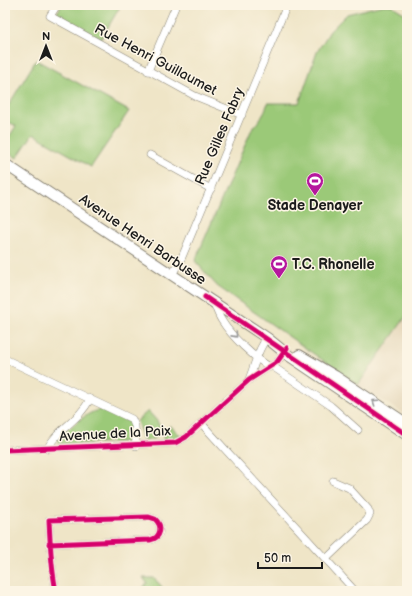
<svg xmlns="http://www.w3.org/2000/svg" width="412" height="596" font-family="'Balsamiq Sans',sans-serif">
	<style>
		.built { fill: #e4d5b7 }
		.green { fill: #9bc978; stroke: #5c724a }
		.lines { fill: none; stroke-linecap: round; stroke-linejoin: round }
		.street-casing { stroke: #868072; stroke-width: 8 }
		.secondary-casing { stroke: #868072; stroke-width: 12 }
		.street { stroke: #fff; stroke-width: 7 }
		.secondary { stroke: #fff; stroke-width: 10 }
		.cycleway-casing { stroke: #fcf5e5; stroke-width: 8 }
		.cycleway { stroke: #d6006c; stroke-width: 5 }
		.oneway { stroke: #999 }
		.labels { text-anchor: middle; stroke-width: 3; stroke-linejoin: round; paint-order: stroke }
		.street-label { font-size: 14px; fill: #1c1c1c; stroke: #fcf5e5 }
		.poi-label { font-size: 14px; font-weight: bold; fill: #1c1c1c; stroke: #fcf5e5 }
	</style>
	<rect width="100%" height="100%" fill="#fcf5e5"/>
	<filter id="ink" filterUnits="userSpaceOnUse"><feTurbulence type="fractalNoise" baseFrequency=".025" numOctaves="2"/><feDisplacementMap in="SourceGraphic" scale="8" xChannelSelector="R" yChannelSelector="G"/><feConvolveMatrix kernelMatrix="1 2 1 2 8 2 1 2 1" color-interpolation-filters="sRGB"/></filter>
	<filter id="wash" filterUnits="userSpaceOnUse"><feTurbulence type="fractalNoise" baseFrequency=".012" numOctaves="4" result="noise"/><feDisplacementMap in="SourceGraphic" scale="16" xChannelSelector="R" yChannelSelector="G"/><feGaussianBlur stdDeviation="0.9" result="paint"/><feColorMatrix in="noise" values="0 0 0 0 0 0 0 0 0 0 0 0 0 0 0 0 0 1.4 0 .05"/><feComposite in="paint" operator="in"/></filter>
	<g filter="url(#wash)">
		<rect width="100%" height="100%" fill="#efe5c7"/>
		<path class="built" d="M 407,315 L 407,416 L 358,385 Z"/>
		<g class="green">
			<path d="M 62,5 L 121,5 L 101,39 L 56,14 Z"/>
			<path d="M 383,5 L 391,5 L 407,15 L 407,315 L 358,385 L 217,286 L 195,261 L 251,131 L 263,115 L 268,103 L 299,103 L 317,52 L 330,31 L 347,14 Z"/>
			<path d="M 36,60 L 129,111 L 91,167 L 33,134 L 17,158 L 5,150 L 5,143 L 16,126 L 5,120 L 5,111 Z"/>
			<path d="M 102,409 L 113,413 L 130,422 C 132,429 135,437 128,442 L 62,444 L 59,443 L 58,439 L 60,437 C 74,425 84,413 102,409 Z"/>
			<path d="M 148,411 L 157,421 L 160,427 C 158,437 153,442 143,439 L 137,421 Z"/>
			<path d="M 170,425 L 181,436 C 176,440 169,442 164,440 L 163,437 Z"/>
			<path d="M 143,578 L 154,578 L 162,587 L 163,591 L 140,591 L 147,583 Z"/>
		</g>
	</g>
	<g filter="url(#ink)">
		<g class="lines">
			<g class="street-casing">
				<g id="street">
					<path d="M 57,5 L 50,16 L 195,96 L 242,115"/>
					<path d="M 148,71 L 176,5"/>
					<path d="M 150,155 L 211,189"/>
					<path d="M 172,275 L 182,257 L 287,5"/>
					<path d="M 214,303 C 216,309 218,315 222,321 C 232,337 253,357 270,367"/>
					<path d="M 5,359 L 132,419 L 135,426 L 136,446"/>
					<path d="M 272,366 L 331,406 L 358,430"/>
					<path d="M 249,379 C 255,365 257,350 267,338"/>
					<path d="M 201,423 L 355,591"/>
					<path d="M 47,449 C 57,429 79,421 90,399"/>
					<path d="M 5,450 L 175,443 L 186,437 L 249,380 L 277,362 L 287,349"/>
					<path d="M 49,544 L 150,540 C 161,538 163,526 155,519 L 149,517 L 49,520 C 50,544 51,567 56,591"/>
					<path d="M 326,559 L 367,520 L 370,514 L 368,509 L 349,488 L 333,481"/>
				</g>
			</g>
			<g class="secondary-casing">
				<g id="secondary">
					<path d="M 5,164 L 267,338 L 288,355 L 407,435"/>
					<path d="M 299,355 L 335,376 L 407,424"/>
				</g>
			</g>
			<use href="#street" class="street"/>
			<use href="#secondary" class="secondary"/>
			<g class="cycleway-casing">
				<g id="cycleway">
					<path d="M 205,297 L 407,435"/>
					<path d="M 5,450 L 175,443 L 186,437 L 249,380 L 277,362 L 287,348"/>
					<path d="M 49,544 L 150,540 C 161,538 163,526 155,519 L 149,517 L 49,520 C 50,544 51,567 56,591"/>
				</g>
			</g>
			<use href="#cycleway" class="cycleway"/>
		</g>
		<defs><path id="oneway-chevron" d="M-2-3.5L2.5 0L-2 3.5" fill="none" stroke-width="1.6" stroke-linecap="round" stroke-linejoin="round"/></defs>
		<g class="oneway">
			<use href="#oneway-chevron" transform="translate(235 335) rotate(48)"/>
			<use href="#oneway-chevron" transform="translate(375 402) rotate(-146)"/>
		</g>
	</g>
	<defs>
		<g id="stadium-pin" transform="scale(0.9)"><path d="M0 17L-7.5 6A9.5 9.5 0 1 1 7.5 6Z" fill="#b5179e" stroke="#fcf5e5"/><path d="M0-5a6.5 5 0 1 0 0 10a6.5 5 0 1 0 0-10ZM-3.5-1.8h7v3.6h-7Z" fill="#fff"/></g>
	</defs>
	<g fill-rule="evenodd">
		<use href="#stadium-pin" x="315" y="181"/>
		<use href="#stadium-pin" x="279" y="264"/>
	</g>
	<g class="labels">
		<g class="street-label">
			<text transform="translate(156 59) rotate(28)" y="5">Rue Henri Guillaumet</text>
			<text transform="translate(219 136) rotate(-67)" y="5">Rue Gilles Fabry</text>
			<text transform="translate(143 239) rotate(34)" y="5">Avenue Henri Barbusse</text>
			<text transform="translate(115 433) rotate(-3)" y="5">Avenue de la Paix</text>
		</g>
		<g class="poi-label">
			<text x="315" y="210">Stade Denayer</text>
			<text x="292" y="269" text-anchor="start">T.C. Rhonelle</text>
		</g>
	</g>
	<rect width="412" height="596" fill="none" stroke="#fcf5e5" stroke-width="20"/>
	<g transform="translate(46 46)" stroke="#fcf5e5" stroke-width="3" paint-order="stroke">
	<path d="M0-3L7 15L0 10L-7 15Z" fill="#1c1c1c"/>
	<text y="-6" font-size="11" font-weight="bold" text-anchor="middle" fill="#1c1c1c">N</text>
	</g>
	<path d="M258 562v6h64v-6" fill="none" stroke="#1c1c1c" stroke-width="2"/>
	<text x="264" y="562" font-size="12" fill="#1c1c1c" stroke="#fcf5e5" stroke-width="3" paint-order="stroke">50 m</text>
</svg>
